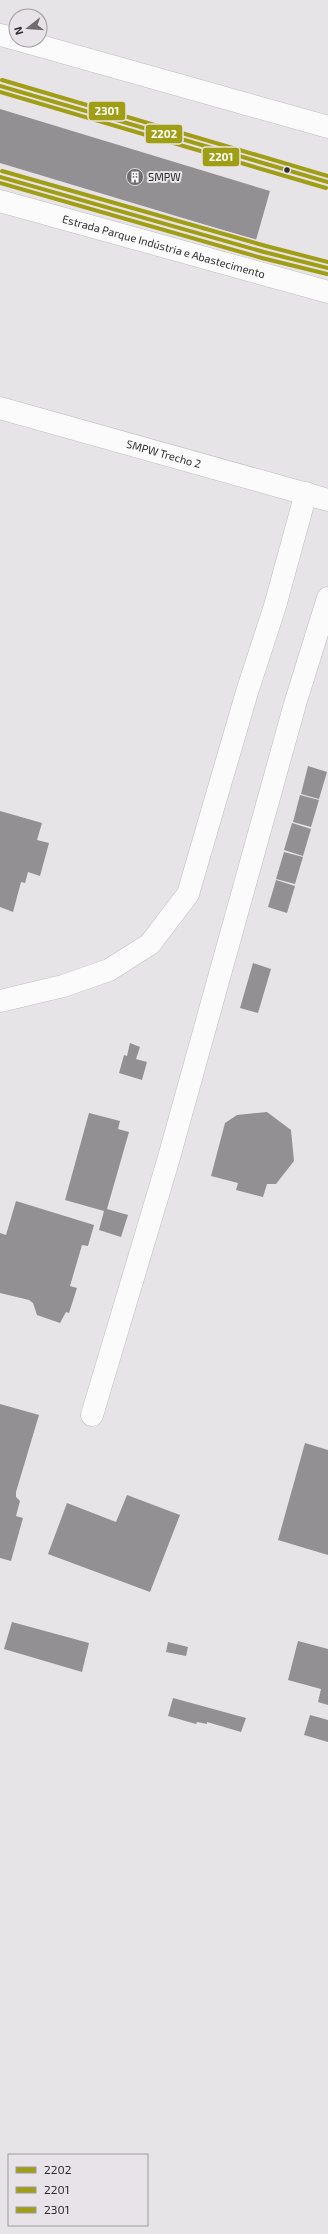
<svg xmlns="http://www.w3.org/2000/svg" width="328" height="2234" font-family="'Exo 2',sans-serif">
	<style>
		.building { fill: #929092 }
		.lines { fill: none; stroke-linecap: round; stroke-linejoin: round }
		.lane-casing { stroke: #bfbdbf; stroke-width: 17 }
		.street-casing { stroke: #bfbdbf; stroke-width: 23 }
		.secondary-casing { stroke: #bfbdbf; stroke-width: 23 }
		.highway-casing { stroke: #bfbdbf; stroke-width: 23 }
		.lane { stroke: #fbfbfb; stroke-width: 16 }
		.street { stroke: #fbfbfb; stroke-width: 22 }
		.secondary { stroke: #fbfbfb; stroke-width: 22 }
		.highway { stroke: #fbfbfb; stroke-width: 22 }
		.bus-1-casing { stroke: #e8e3e8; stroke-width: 7 }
		.bus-2-casing { stroke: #e8e3e8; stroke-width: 7 }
		.bus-3-casing { stroke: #e8e3e8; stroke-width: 7 }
		.bus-1 { stroke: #a09e15; stroke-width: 4 }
		.bus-2 { stroke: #a09e15; stroke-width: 4 }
		.bus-3 { stroke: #a09e15; stroke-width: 4 }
		.bus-dot { fill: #2e2d2f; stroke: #e8e3e8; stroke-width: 1.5 }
		.labels { text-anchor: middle; stroke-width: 4; stroke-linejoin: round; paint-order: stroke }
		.poi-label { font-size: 11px; fill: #2e2d2f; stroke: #e8e3e8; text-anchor: start }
		.street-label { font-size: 11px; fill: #2e2d2f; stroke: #e8e3e8 }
		.line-badge { stroke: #e8e3e8; stroke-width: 1.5 }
		.badge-label { font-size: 11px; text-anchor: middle; font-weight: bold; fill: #fff }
	</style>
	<rect width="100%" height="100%" fill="#e7e4e7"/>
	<g class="building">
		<path d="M 0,109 L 270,191 L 256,240 L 0,163 Z"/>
		<path d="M 308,766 L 327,772 L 319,799 L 301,794 Z"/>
		<path d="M 300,795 L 319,800 L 311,827 L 293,822 Z"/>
		<path d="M 0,811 L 42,823 L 37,840 L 49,843 L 40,876 L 28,872 L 25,883 L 21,882 L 13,912 L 0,907 Z"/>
		<path d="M 292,823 L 311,829 L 303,856 L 284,850 Z"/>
		<path d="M 284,852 L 303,857 L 295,884 L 276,879 Z"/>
		<path d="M 276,880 L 295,886 L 287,913 L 268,907 Z"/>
		<path d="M 253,963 L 271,969 L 258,1013 L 240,1008 Z"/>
		<path d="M 130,1043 L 140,1047 L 136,1059 L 147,1062 L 142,1080 L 119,1073 L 124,1055 L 127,1056 Z"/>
		<path d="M 267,1112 L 291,1130 L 294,1161 L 276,1184 L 267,1184 L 263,1197 L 236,1190 L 238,1183 L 211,1176 L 225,1123 L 237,1115 Z"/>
		<path d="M 89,1113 L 120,1121 L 118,1129 L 129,1132 L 107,1209 L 128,1215 L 121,1237 L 99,1230 L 104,1211 L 65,1200 Z"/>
		<path d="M 16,1201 L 94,1225 L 88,1246 L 82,1245 L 70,1286 L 77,1288 L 69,1313 L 66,1312 L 60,1323 L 37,1315 L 33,1303 L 29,1300 L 0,1293 L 0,1233 L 6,1235 Z"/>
		<path d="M 0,1404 L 39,1415 L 16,1492 L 16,1497 L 20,1501 L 16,1516 L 23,1518 L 11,1561 L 0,1558 Z"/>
		<path d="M 305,1443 L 328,1450 L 328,1555 L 278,1540 Z"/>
		<path d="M 127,1495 L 180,1515 L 150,1592 L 48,1554 L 67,1503 L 116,1522 Z"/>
		<path d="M 12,1622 L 89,1643 L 82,1672 L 4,1649 Z"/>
		<path d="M 298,1641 L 328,1649 L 328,1705 L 318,1702 L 321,1689 L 288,1680 Z"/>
		<path d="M 168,1642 L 188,1647 L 186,1656 L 166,1652 Z"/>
		<path d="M 173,1698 L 246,1718 L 241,1732 L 207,1722 L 207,1724 L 197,1722 L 196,1724 L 168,1716 Z"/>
		<path d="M 310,1715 L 328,1720 L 328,1742 L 304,1735 Z"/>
	</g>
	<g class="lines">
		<g class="lane-casing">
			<g id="lane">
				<path d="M 0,86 L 328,182"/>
				<path d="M 0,177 L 264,252 L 328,268"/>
			</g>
		</g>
		<g class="street-casing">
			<g id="street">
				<path d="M 0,1001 L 63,986 L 109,970 L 150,944 L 188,894 L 247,692 L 275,606 L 306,493"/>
				<path d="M 92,1415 L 168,1161 L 295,704 L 328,598"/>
			</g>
		</g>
		<g class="secondary-casing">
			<g id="secondary">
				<path id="s1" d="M 0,408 L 328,500"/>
			</g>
		</g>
		<g class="highway-casing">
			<g id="highway">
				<path d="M 0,35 L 16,39"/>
				<path d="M 19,40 L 328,127"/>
				<path id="s2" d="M 0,201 L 328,292"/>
			</g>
		</g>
		<use href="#lane" class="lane"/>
		<use href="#street" class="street"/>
		<use href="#secondary" class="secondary"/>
		<use href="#highway" class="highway"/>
		<g class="bus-1-casing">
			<g id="bus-1">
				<path d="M 0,86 L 328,182"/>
				<path d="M 0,177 L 264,252 L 328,268"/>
			</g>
		</g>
		<g class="bus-2-casing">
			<g id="bus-2">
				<path d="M 0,92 L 326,188"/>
				<path d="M 0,183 L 262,258 L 327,274"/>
			</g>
		</g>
		<g class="bus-3-casing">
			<g id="bus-3">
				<path d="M 2,80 L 328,176"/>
				<path d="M 2,171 L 266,246 L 328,262"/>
			</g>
		</g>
		<use href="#bus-1" class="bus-1"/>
		<use href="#bus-2" class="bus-2"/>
		<use href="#bus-3" class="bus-3"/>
	</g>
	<defs>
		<g id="building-disc" transform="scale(0.9)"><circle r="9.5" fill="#6f6d6f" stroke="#e8e3e8"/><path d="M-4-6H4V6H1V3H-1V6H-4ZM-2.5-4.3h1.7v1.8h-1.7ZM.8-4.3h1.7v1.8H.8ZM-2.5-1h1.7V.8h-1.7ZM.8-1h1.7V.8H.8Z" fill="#fff"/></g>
	</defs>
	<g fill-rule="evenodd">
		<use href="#building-disc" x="135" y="177"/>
	</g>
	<circle class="bus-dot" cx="287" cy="170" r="3.5"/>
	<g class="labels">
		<g class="poi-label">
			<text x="148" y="181">SMPW</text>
		</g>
		<g class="street-label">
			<text dy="4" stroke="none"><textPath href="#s2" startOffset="170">Estrada Parque Indústria e Abastecimento</textPath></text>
			<text dy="4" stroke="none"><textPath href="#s1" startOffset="170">SMPW Trecho 2</textPath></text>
		</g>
	</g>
	<g class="line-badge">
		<rect x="88" y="101" width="38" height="20" rx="4" fill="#a09e15"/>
		<rect x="145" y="124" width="38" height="20" rx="4" fill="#a09e15"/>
		<rect x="202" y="147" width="38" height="20" rx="4" fill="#a09e15"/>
	</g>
	<g class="badge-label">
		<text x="107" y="115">2301</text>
		<text x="164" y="138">2202</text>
		<text x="221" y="161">2201</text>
	</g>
	<rect x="8" y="2154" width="140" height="72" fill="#e8e3e8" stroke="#9e9a9e"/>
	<rect x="16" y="2167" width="20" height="6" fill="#a09e15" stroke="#9e9a9e"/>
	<text x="44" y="2174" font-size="12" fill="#2e2d2f">2202</text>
	<rect x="16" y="2187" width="20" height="6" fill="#a09e15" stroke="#9e9a9e"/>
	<text x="44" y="2194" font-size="12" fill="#2e2d2f">2201</text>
	<rect x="16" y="2207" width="20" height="6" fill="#a09e15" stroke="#9e9a9e"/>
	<text x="44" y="2214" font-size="12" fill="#2e2d2f">2301</text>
	<g transform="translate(28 28) rotate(253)"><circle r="19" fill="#e8e3e8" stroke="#9e9a9e"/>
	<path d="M0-3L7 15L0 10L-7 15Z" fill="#6f6d6f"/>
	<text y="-6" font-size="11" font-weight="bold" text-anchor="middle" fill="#2e2d2f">N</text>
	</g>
</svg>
